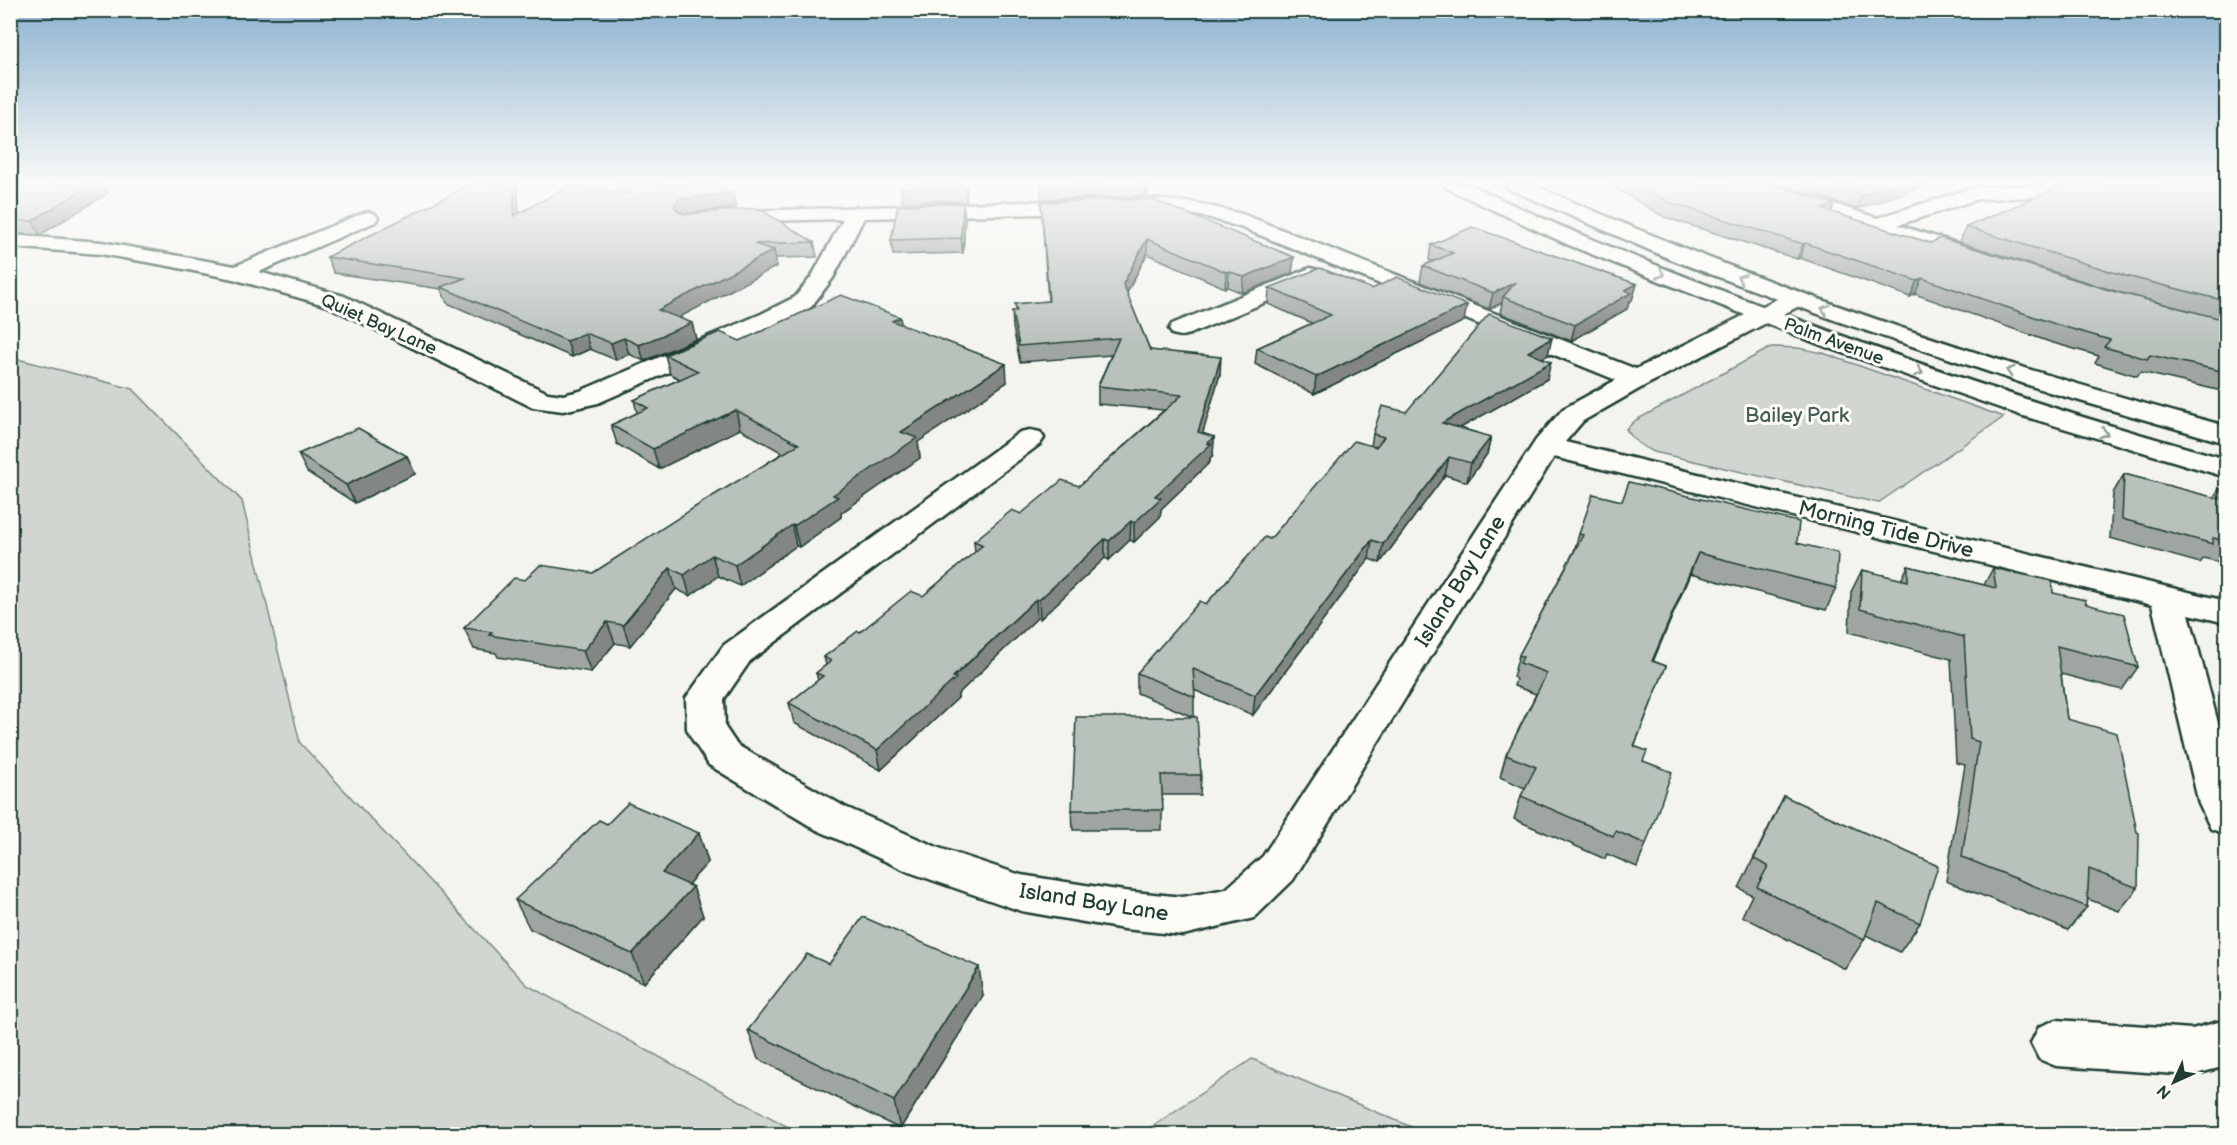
<svg xmlns="http://www.w3.org/2000/svg" width="2237" height="1145" font-family="'Balsamiq Sans',sans-serif">
	<style>
		.green { fill: #d1d6d1; stroke: #788a82; stroke-width: 1.5 }
		.lines { fill: none; stroke-linecap: round; stroke-linejoin: round }
		.street-casing { stroke: #1f3d34; stroke-width: 5 }
		.secondary-casing { stroke: #1f3d34; stroke-width: 5 }
		.street { fill: #fdfcf7; fill-rule: evenodd }
		.secondary { fill: #fdfcf7; fill-rule: evenodd }
		.wall { fill: #9fa6a1; stroke: #1f3d34; stroke-width: 1.5 }
		.shaded-wall { fill: #828783; stroke: #1f3d34; stroke-width: 1.5 }
		.building { fill: #b9c1bb; stroke: #1f3d34; stroke-width: 1.5 }
		.oneway { stroke: #8e9c96 }
		.labels { text-anchor: middle; stroke-width: 6; stroke-linejoin: round; paint-order: stroke }
		.far-street-label { font-size: 18px; fill: #1f3d34; stroke: #fdfcf7 }
		.park-label { font-size: 21px; fill: #435c53; stroke: #fdfcf7 }
		.street-label { font-size: 21px; fill: #1f3d34; stroke: #fdfcf7 }
	</style>
	<rect width="100%" height="100%" fill="#f4f4ef"/>
	<filter id="ink" filterUnits="userSpaceOnUse"><feTurbulence type="fractalNoise" baseFrequency=".0167" numOctaves="2"/><feDisplacementMap in="SourceGraphic" scale="12" xChannelSelector="R" yChannelSelector="G"/><feConvolveMatrix kernelMatrix="1 2 1 2 8 2 1 2 1" color-interpolation-filters="sRGB"/></filter>
	<g filter="url(#ink)">
		<g class="green">
			<path d="M 1776,347 L 1798,348 L 1823,353 L 2004,417 L 1878,503 L 1654,452 C 1642,447 1633,441 1626,429 L 1636,420 L 1768,349 Z"/>
			<path d="M 10,357 L 133,389 L 242,501 L 300,743 L 527,985 L 801,1134 L 11,1134 Z"/>
			<path d="M 1252,1059 L 1428,1134 L 1141,1134 Z"/>
		</g>
		<g class="lines">
			<g class="street-casing">
				<g id="street">
					<path d="M 1747,184 L 1773,184 L 1877,218 L 1976,187 L 2101,184 L 2106,189 L 2103,193 L 2096,195 L 1978,199 L 1898,225 L 1982,251 L 1985,256 L 1982,261 L 1974,263 L 1769,197 L 1749,188 Z"/>
					<path d="M 1143,198 L 1196,203 L 1242,214 L 1636,369 L 1787,294 L 1795,292 L 1803,294 L 1807,299 L 1803,304 L 1646,385 L 1583,421 L 1565,442 L 2226,601 L 2226,623 L 2189,614 L 2226,753 L 2226,834 L 2211,829 L 2199,804 L 2152,605 L 1554,457 L 1293,880 L 1254,918 L 1183,935 L 1124,929 L 1021,911 L 909,872 L 815,829 L 709,765 L 692,739 L 687,729 L 686,698 L 724,645 L 1020,432 L 1030,430 L 1040,432 L 1044,438 L 1040,444 L 750,661 L 724,699 L 725,727 L 737,745 L 845,807 L 939,848 L 1021,875 L 1124,891 L 1183,897 L 1226,889 L 1263,856 L 1536,440 L 1563,409 L 1616,380 L 1240,227 L 1207,217 L 1170,211 L 864,218 L 833,278 L 811,307 L 779,324 L 598,403 L 563,411 L 532,407 L 328,306 L 233,279 L 169,266 L 101,254 L 10,247 L 10,235 L 101,242 L 235,266 L 361,214 L 368,212 L 375,214 L 378,218 L 375,222 L 259,272 L 344,296 L 548,393 L 563,395 L 580,391 L 761,314 L 795,297 L 812,276 L 843,219 L 724,222 L 717,220 L 714,216 L 717,212 Z"/>
					<path d="M 1310,268 L 1318,270 L 1321,275 L 1318,280 L 1190,334 L 1181,336 L 1172,334 L 1169,329 L 1172,324 Z"/>
					<path d="M 2056,1020 L 2192,1029 L 2226,1020 L 2226,1066 L 2192,1075 L 2056,1066 L 2039,1059 L 2031,1043 L 2039,1027 Z"/>
				</g>
			</g>
			<g class="secondary-casing">
				<g id="secondary">
					<path d="M 1444,184 L 1469,184 C 1557,227 1649,263 1741,298 C 1900,359 2062,414 2226,459 L 2226,477 L 2020,415 L 1826,347 L 1571,246 L 1446,188 Z"/>
					<path d="M 1505,184 L 1531,184 C 1755,283 1990,363 2226,426 L 2226,443 L 2049,392 L 1837,321 L 1670,259 L 1507,188 Z"/>
				</g>
			</g>
			<use href="#street" class="street"/>
			<use href="#secondary" class="secondary"/>
		</g>
		<g class="wall">
			<path d="M 10,184 L 108,193 L 40,235 L 10,233 Z"/>
			<path d="M 472,184 L 517,184 L 518,214 L 622,193 L 615,184 L 719,184 L 736,207 L 686,213 L 814,242 L 817,257 L 775,258 L 777,266 L 678,317 L 692,323 L 696,339 L 644,361 L 629,354 L 616,360 L 590,349 L 572,357 L 447,303 L 441,289 L 334,273 L 327,257 Z"/>
			<path d="M 967,184 L 966,201 L 902,202 L 901,188 Z"/>
			<path d="M 1040,184 L 1151,184 L 1146,196 L 1041,199 Z"/>
			<path d="M 1609,184 L 1772,184 L 1834,204 L 1832,212 L 1930,243 L 2109,290 L 2194,312 L 2118,292 L 1959,242 L 1966,227 L 2226,184 L 2226,392 L 2141,372 L 2137,376 L 2095,363 L 2099,356 L 2050,342 L 1915,294 L 1910,297 L 1800,258 L 1797,259 L 1664,217 Z"/>
			<path d="M 1781,184 L 1929,184 L 1857,209 Z"/>
			<path d="M 1041,202 L 1294,257 L 1292,273 L 1242,293 L 1228,287 L 1225,288 L 1147,254 L 1127,293 L 1150,350 L 1220,374 L 1202,433 L 1214,437 L 1213,455 L 1210,458 L 1210,462 L 1161,509 L 1160,517 L 1134,542 L 1130,540 L 1109,560 L 1105,558 L 1040,619 L 1037,618 L 958,694 L 958,698 L 881,770 L 794,723 L 789,703 L 818,680 L 816,673 L 826,665 L 824,657 L 860,632 L 923,596 L 975,552 L 974,541 L 1021,514 L 1079,486 L 1164,410 L 1098,404 L 1098,386 L 1111,355 L 1020,362 L 1013,328 L 1012,311 L 1016,311 L 1015,304 L 1048,301 Z"/>
			<path d="M 965,218 L 963,253 L 893,255 L 891,240 Z"/>
			<path d="M 1431,245 L 1637,284 L 1632,300 L 1629,302 L 1627,309 L 1571,341 L 1500,313 L 1502,303 L 1489,309 L 1420,282 L 1423,266 L 1433,261 L 1429,260 Z"/>
			<path d="M 1269,288 L 1372,289 L 1464,321 L 1314,394 L 1255,364 L 1257,348 L 1312,323 L 1268,304 Z"/>
			<path d="M 901,325 L 1007,382 L 918,442 L 920,458 L 841,513 L 841,517 L 799,547 L 796,546 L 740,586 L 718,576 L 690,596 L 676,589 L 630,646 L 615,643 L 591,672 L 498,657 L 496,653 L 474,649 L 464,628 L 525,580 L 593,573 L 783,453 L 740,429 L 659,469 L 617,444 L 611,425 L 637,413 L 634,400 L 680,379 L 670,374 L 665,355 L 740,341 Z"/>
			<path d="M 1548,355 L 1542,358 L 1547,379 L 1460,428 L 1491,437 L 1487,454 L 1467,482 L 1445,475 L 1380,563 L 1369,559 L 1253,715 L 1194,690 L 1194,717 L 1201,775 L 1200,795 L 1162,795 L 1162,830 L 1073,830 L 1072,810 L 1193,717 L 1137,693 L 1137,673 L 1270,539 L 1371,446 L 1373,434 L 1406,412 Z"/>
			<path d="M 298,454 L 407,456 L 415,474 L 355,503 L 307,472 Z"/>
			<path d="M 2124,474 L 2213,498 L 2219,489 L 2226,491 L 2226,564 L 2204,558 L 2200,563 L 2110,538 L 2113,493 Z"/>
			<path d="M 1579,534 L 1797,543 L 1836,588 L 1826,610 L 1690,574 L 1653,661 L 1666,666 L 1634,747 L 1643,761 L 1646,844 L 1637,867 L 1607,854 L 1605,859 L 1514,819 L 1521,796 L 1525,788 L 1500,777 L 1506,755 L 1536,694 L 1514,686 L 1516,679 L 1513,677 L 1519,655 L 1574,551 Z"/>
			<path d="M 1908,566 L 1984,585 L 1993,568 L 2053,593 L 2086,604 L 2138,667 L 2122,690 L 2061,674 L 2067,719 L 2138,888 L 2119,911 L 2088,899 L 2087,907 L 2068,930 L 1946,881 L 1965,765 L 1956,763 L 1951,659 L 1849,632 L 1851,592 L 1862,570 L 1901,580 Z"/>
			<path d="M 1784,796 L 1920,923 L 1900,952 L 1866,935 L 1864,940 L 1845,969 L 1742,916 L 1752,895 L 1739,888 Z"/>
			<path d="M 607,824 L 699,833 L 708,862 L 688,884 L 693,887 L 703,916 L 644,983 L 530,929 L 515,900 Z"/>
			<path d="M 983,996 L 900,1129 L 758,1059 L 748,1030 Z"/>
		</g>
		<g class="shaded-wall">
			<path d="M 92,184 L 104,184 L 108,193 L 40,235 L 32,221 Z"/>
			<path d="M 514,184 L 517,184 L 518,187 L 519,231 L 514,216 Z"/>
			<path d="M 965,184 L 967,184 L 966,201 L 965,186 Z"/>
			<path d="M 1146,184 L 1151,184 L 1146,196 Z"/>
			<path d="M 1893,184 L 1929,184 L 1857,209 L 1862,195 Z"/>
			<path d="M 733,193 L 736,207 L 683,214 L 678,220 L 674,206 L 679,199 Z"/>
			<path d="M 963,203 L 965,218 L 963,253 L 961,238 Z"/>
			<path d="M 1834,204 L 1829,219 L 1822,209 Z"/>
			<path d="M 1147,239 L 1147,254 L 1123,300 L 1123,284 Z"/>
			<path d="M 10,240 L 16,250 L 10,253 Z"/>
			<path d="M 1805,243 L 1800,258 L 1797,259 L 1803,244 Z"/>
			<path d="M 774,250 L 777,266 L 663,326 L 658,310 Z"/>
			<path d="M 1294,257 L 1292,273 L 1242,293 L 1244,277 Z"/>
			<path d="M 1229,271 L 1228,287 L 1225,288 L 1226,272 Z"/>
			<path d="M 1922,278 L 1915,294 L 1910,297 L 1917,281 Z"/>
			<path d="M 1516,282 L 1503,297 L 1502,303 L 1489,309 L 1493,293 Z"/>
			<path d="M 1637,284 L 1632,300 L 1629,302 L 1627,309 L 1571,341 L 1575,325 L 1625,290 Z"/>
			<path d="M 1467,305 L 1464,321 L 1314,394 L 1316,377 Z"/>
			<path d="M 900,317 L 903,335 L 892,321 Z"/>
			<path d="M 692,323 L 696,339 L 644,361 L 639,345 Z"/>
			<path d="M 585,333 L 590,349 L 572,357 L 567,341 Z"/>
			<path d="M 624,338 L 629,354 L 616,360 L 611,343 Z"/>
			<path d="M 1552,338 L 1548,355 L 1524,369 L 1528,352 Z"/>
			<path d="M 1221,357 L 1220,374 L 1198,450 L 1198,432 Z"/>
			<path d="M 1551,362 L 1547,379 L 1439,440 L 1442,423 Z"/>
			<path d="M 1006,364 L 1007,382 L 918,442 L 920,458 L 841,513 L 841,517 L 799,547 L 794,526 L 833,495 L 901,432 Z"/>
			<path d="M 736,410 L 740,429 L 659,469 L 653,449 Z"/>
			<path d="M 1214,437 L 1213,455 L 1210,458 L 1210,462 L 1161,509 L 1160,517 L 1134,542 L 1134,523 L 1155,496 Z"/>
			<path d="M 1491,437 L 1487,454 L 1467,482 L 1471,463 Z"/>
			<path d="M 407,456 L 415,474 L 355,503 L 346,485 Z"/>
			<path d="M 1449,457 L 1445,475 L 1380,563 L 1383,544 Z"/>
			<path d="M 1131,521 L 1130,540 L 1109,560 L 1109,541 Z"/>
			<path d="M 792,525 L 796,546 L 740,586 L 735,565 Z"/>
			<path d="M 1105,539 L 1105,558 L 1040,619 L 1039,600 Z"/>
			<path d="M 1372,540 L 1369,559 L 1253,715 L 1255,695 Z"/>
			<path d="M 1698,553 L 1690,574 L 1644,683 L 1652,661 Z"/>
			<path d="M 712,555 L 718,576 L 690,596 L 684,575 Z"/>
			<path d="M 670,568 L 676,589 L 630,646 L 623,625 Z"/>
			<path d="M 1036,599 L 1037,618 L 958,694 L 958,698 L 881,770 L 877,750 Z"/>
			<path d="M 607,622 L 615,643 L 591,672 L 583,651 Z"/>
			<path d="M 699,833 L 708,862 L 672,902 L 662,873 Z"/>
			<path d="M 693,887 L 703,916 L 644,983 L 632,954 Z"/>
			<path d="M 979,967 L 983,996 L 900,1129 L 894,1101 Z"/>
		</g>
		<g class="building">
			<path d="M 10,184 L 92,184 L 32,221 L 10,220 Z"/>
			<path d="M 472,184 L 514,184 L 514,216 L 571,185 L 632,194 L 623,184 L 719,184 L 733,193 L 679,199 L 674,206 L 679,212 L 687,214 L 758,208 L 814,242 L 754,244 L 774,250 L 658,310 L 692,323 L 639,345 L 624,338 L 611,343 L 585,333 L 567,341 L 441,287 L 465,278 L 327,257 Z"/>
			<path d="M 901,184 L 965,184 L 965,186 L 901,188 Z"/>
			<path d="M 1637,184 L 1772,184 L 1834,204 L 1822,209 L 1930,243 L 1941,238 L 2109,290 L 2226,320 L 2226,372 L 2150,355 L 2147,359 L 2104,347 L 2110,340 L 2058,325 L 1922,278 L 1917,281 L 1805,243 L 1803,244 L 1668,202 Z"/>
			<path d="M 1830,184 L 1893,184 L 1862,195 Z"/>
			<path d="M 2226,184 L 2226,301 L 2126,276 L 1966,227 L 2064,185 Z"/>
			<path d="M 1151,199 L 1294,257 L 1244,277 L 1229,271 L 1226,272 L 1147,239 L 1123,284 L 1150,350 L 1221,357 L 1198,432 L 1214,437 L 1207,443 L 1211,444 L 1155,496 L 1161,498 L 1134,523 L 1131,521 L 1109,541 L 1105,539 L 1039,600 L 1036,599 L 953,677 L 956,678 L 877,750 L 789,703 L 823,676 L 816,673 L 831,661 L 824,657 L 858,631 L 860,632 L 911,591 L 923,596 L 983,545 L 974,541 L 1012,510 L 1021,514 L 1062,480 L 1079,486 L 1182,395 L 1098,386 L 1119,338 L 1019,346 L 1012,311 L 1017,311 L 1015,304 L 1049,301 L 1041,202 Z"/>
			<path d="M 963,203 L 961,238 L 891,240 L 898,205 Z"/>
			<path d="M 1472,227 L 1637,284 L 1625,290 L 1631,293 L 1575,325 L 1503,297 L 1516,282 L 1493,293 L 1423,266 L 1453,253 L 1431,245 Z"/>
			<path d="M 1320,268 L 1372,289 L 1397,277 L 1467,305 L 1316,377 L 1257,348 L 1331,315 L 1269,288 Z"/>
			<path d="M 841,295 L 900,317 L 892,321 L 1006,364 L 901,432 L 917,438 L 833,495 L 838,497 L 794,526 L 792,525 L 735,565 L 712,555 L 684,575 L 670,568 L 623,625 L 607,622 L 583,651 L 489,635 L 492,632 L 464,628 L 514,578 L 525,580 L 540,565 L 593,573 L 706,500 L 799,444 L 736,410 L 653,449 L 611,425 L 648,408 L 634,400 L 698,371 L 665,355 L 720,332 L 740,341 Z"/>
			<path d="M 1489,314 L 1552,338 L 1528,352 L 1551,362 L 1442,423 L 1491,437 L 1471,463 L 1449,457 L 1383,544 L 1372,540 L 1255,695 L 1193,669 L 1195,697 L 1137,673 L 1200,601 L 1206,604 L 1265,537 L 1270,539 L 1354,441 L 1376,447 L 1384,437 L 1373,434 L 1382,406 L 1406,412 Z"/>
			<path d="M 358,428 L 407,456 L 346,485 L 298,454 Z"/>
			<path d="M 2124,474 L 2220,499 L 2219,489 L 2226,491 L 2226,541 L 2213,538 L 2213,544 L 2122,519 Z"/>
			<path d="M 1629,482 L 1799,522 L 1797,543 L 1838,553 L 1836,588 L 1698,553 L 1652,661 L 1666,666 L 1634,746 L 1647,751 L 1643,761 L 1672,772 L 1646,844 L 1616,831 L 1613,836 L 1521,796 L 1536,767 L 1506,755 L 1547,673 L 1520,663 L 1523,657 L 1519,655 L 1583,535 L 1579,534 L 1593,494 L 1622,501 Z"/>
			<path d="M 1908,566 L 1996,588 L 1993,568 L 2052,581 L 2053,593 L 2085,600 L 2086,604 L 2124,614 L 2138,667 L 2057,646 L 2067,719 L 2117,733 L 2137,832 L 2139,833 L 2138,888 L 2089,869 L 2087,907 L 1962,857 L 1979,742 L 1970,739 L 1964,637 L 1860,609 L 1862,570 L 1908,581 Z"/>
			<path d="M 1076,717 L 1197,717 L 1201,775 L 1161,775 L 1163,810 L 1072,810 Z"/>
			<path d="M 1784,796 L 1938,866 L 1920,923 L 1878,903 L 1864,940 L 1757,887 L 1768,866 L 1754,859 Z"/>
			<path d="M 628,803 L 699,833 L 662,873 L 693,887 L 632,954 L 515,900 L 599,820 L 607,824 Z"/>
			<path d="M 863,917 L 979,967 L 894,1101 L 748,1030 L 807,954 L 829,964 Z"/>
		</g>
		<defs><path id="oneway-chevron" d="M-2-3.5L2.5 0L-2 3.5" fill="none" stroke-width="1.6" stroke-linecap="round" stroke-linejoin="round" transform="scale(1.5)"/></defs>
		<g class="oneway">
			<use href="#oneway-chevron" transform="translate(1661 274) rotate(22)"/>
			<use href="#oneway-chevron" transform="translate(1741 278) rotate(-158)"/>
			<use href="#oneway-chevron" transform="translate(1825 309) rotate(-161)"/>
			<use href="#oneway-chevron" transform="translate(2010 371) rotate(-162)"/>
			<use href="#oneway-chevron" transform="translate(1919 372) rotate(20)"/>
			<use href="#oneway-chevron" transform="translate(2104 433) rotate(17)"/>
		</g>
	</g>
	<linearGradient id="sky" x2="0" y2="1"><stop stop-color="#8cb2ce"/><stop offset="0.53" stop-color="#fafaf8"/><stop offset="1" stop-color="#fafaf8" stop-opacity="0"/></linearGradient>
	<rect width="2237" height="345" fill="url(#sky)"/>
	<g class="labels">
		<g class="far-street-label">
			<text transform="translate(379 324) rotate(24)" y="6">Quiet Bay Lane</text>
			<text transform="translate(1834 341) rotate(20)" y="6">Palm Avenue</text>
		</g>
		<g class="park-label">
			<text x="1797" y="422">Bailey Park</text>
		</g>
		<g class="street-label">
			<text transform="translate(1886 529) rotate(14)" y="7">Morning Tide Drive</text>
			<text transform="translate(1460 581) rotate(-58)" y="7">Island Bay Lane</text>
			<text transform="translate(1094 902) rotate(9)" y="7">Island Bay Lane</text>
		</g>
	</g>
	<rect width="2237" height="1145" fill="none" stroke="#fdfcf7" stroke-width="36"/>
	<rect x="18" y="18" width="2201" height="1109" fill="none" stroke="#1f3d34" stroke-width="2" filter="url(#ink)"/>
	<g transform="translate(2174 1082) rotate(225)" stroke="#fdfcf7" stroke-width="4.5" paint-order="stroke">
	<path d="M0-4.5L10 22L0 15L-10 22Z" fill="#1f3d34"/>
	<text y="-9" font-size="16" font-weight="bold" text-anchor="middle" fill="#1f3d34">N</text>
	</g>
</svg>
